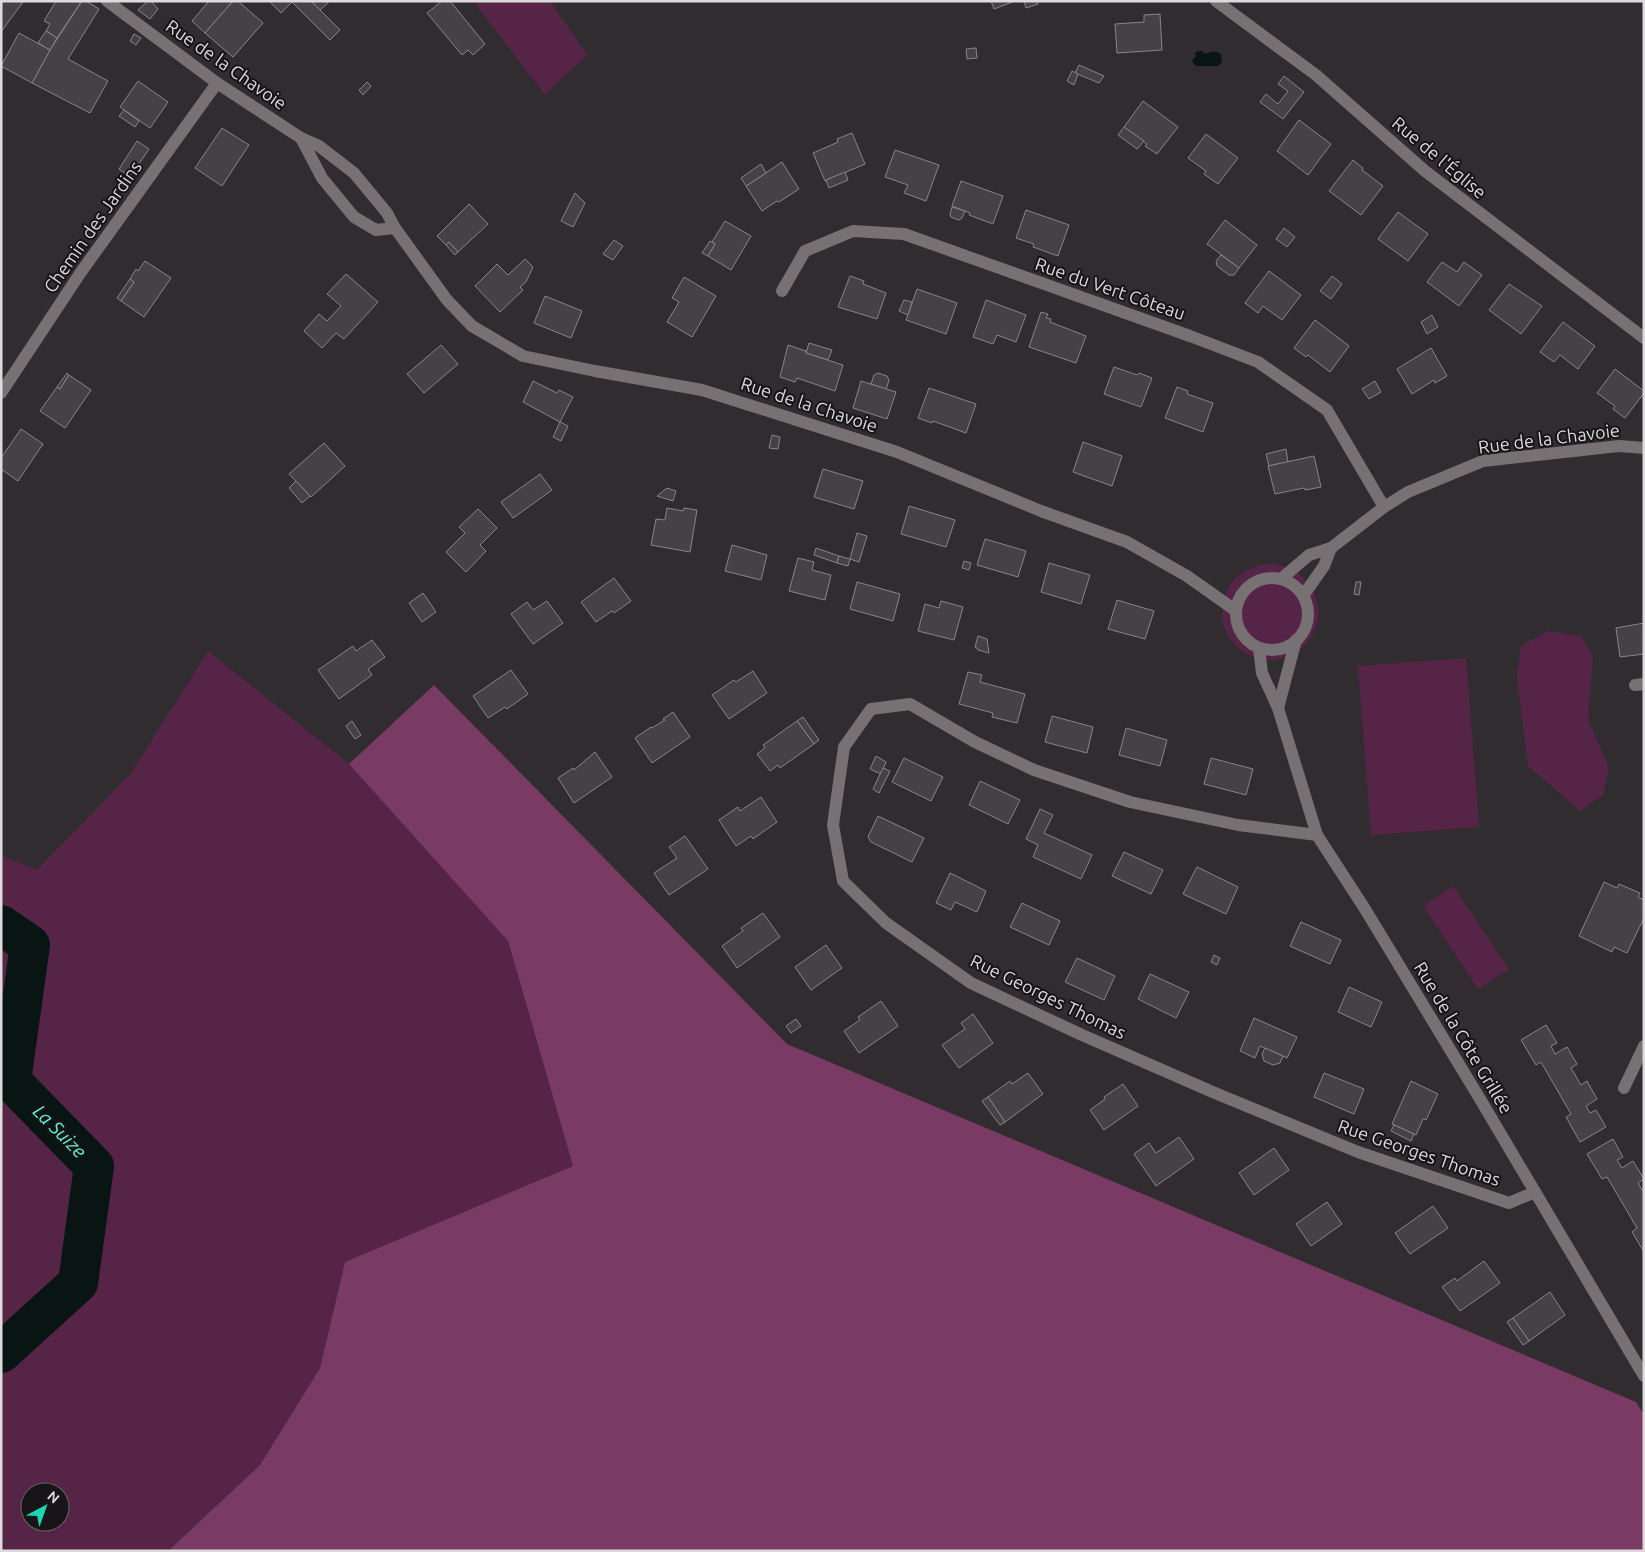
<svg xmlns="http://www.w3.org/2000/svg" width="1645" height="1552" font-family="Ubuntu,sans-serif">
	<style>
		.green { fill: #562446; fill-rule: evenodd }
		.forest { fill: #793a64 }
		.water { fill: #081512 }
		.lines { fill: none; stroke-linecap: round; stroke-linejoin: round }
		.river { stroke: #081512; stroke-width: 40 }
		.building { fill: #464144; stroke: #898487 }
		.street { stroke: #777174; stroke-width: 12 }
		.labels { text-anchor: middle; stroke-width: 4; stroke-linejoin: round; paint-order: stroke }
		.street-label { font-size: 18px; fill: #dddadb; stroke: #171517 }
		.water-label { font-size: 19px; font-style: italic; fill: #65f4d1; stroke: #171517 }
	</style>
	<rect width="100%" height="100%" fill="#312c2f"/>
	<g class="green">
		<path d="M 473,1 L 550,1 L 587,55 L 545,95 Z"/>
		<circle cx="1270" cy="612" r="48"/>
		<path d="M 1547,631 L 1581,636 L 1593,656 L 1588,720 L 1609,767 L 1603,795 L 1580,811 L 1528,766 L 1517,677 L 1521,646 Z"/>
		<path d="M 208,651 L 349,764 L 508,941 L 573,1166 L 345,1262 L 320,1368 L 260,1465 L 168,1551 L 1,1551 L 1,855 L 37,870 L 131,773 ZM 30,1492 L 60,1492 L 60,1522 L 30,1522 Z"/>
		<path d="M 1466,658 L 1479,827 L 1371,835 L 1358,666 Z"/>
		<path d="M 1453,886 L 1509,969 L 1478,989 L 1423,906 Z"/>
	</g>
	<path class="forest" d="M 434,685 L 787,1044 L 1636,1402 L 1644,1415 L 1644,1551 L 168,1551 L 260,1465 L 320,1368 L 345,1262 L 573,1166 L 508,941 L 349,764 Z"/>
	<path class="water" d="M 1198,51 L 1202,51 L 1205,54 C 1211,52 1215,50 1221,54 L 1222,62 L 1218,66 L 1196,66 L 1192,61 L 1196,56 L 1195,53 Z"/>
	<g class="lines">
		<path class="river" d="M 1,925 L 30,945 L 11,1081 L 94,1166 L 78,1283 L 1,1353"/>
	</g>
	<g class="building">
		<path d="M 1,1 L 23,2 L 1,32 Z"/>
		<path d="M 56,1 L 81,2 L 57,38 L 46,31 L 50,24 L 44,21 Z"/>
		<path d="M 82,1 L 86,1 L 99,9 L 68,59 L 108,81 L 90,113 L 32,83 L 50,50 Z"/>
		<path d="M 151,1 L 158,9 L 150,19 L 138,10 L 148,1 Z"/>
		<path d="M 209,1 L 233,1 L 205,33 L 192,21 Z"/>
		<path d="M 233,1 L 238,1 L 263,23 L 233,57 L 205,33 Z"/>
		<path d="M 269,1 L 291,1 L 292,2 L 281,13 Z"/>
		<path d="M 291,1 L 311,1 L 340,30 L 330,40 Z"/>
		<path d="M 314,1 L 330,1 L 320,10 L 313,3 Z"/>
		<path d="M 442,1 L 450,1 L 485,44 L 473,55 L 468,50 L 462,55 L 427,13 Z"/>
		<path d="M 991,1 L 1015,1 L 994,9 Z"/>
		<path d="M 1024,1 L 1037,1 L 1038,4 L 1026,8 Z"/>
		<path d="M 1160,14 L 1162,50 L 1117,53 L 1115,24 L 1144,22 L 1144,15 Z"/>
		<path d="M 46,31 L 57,38 L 50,50 L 38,43 Z"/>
		<path d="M 19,33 L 50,50 L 32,83 L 1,66 Z"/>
		<path d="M 134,34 L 141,38 L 136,45 L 130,41 Z"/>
		<path d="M 976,48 L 977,58 L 967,59 L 966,49 Z"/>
		<path d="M 1079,65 L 1104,76 L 1099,83 L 1075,73 Z"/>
		<path d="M 1072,71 L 1078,74 L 1074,85 L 1067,81 Z"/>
		<path d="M 1284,76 L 1304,92 L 1283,119 L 1260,102 L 1266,94 L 1278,104 L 1288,91 L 1278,84 Z"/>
		<path d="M 138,81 L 168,102 L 150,128 L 120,107 Z"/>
		<path d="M 367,82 L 371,86 L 363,95 L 359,90 Z"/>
		<path d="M 1143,101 L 1178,127 L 1157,154 L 1145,146 L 1147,144 L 1124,127 Z"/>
		<path d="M 124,110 L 139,121 L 135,127 L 119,116 Z"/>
		<path d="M 1299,120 L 1331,144 L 1308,175 L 1277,151 Z"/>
		<path d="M 1124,127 L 1144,141 L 1137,149 L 1118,135 Z"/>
		<path d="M 222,128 L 249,145 L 222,186 L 195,168 Z"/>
		<path d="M 852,133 L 865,164 L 825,181 L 813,153 L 838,142 L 837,139 Z"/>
		<path d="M 1206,134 L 1238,158 L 1218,184 L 1204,174 L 1206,171 L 1188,158 Z"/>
		<path d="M 137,141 L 149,149 L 130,177 L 119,169 Z"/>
		<path d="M 895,150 L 939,165 L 926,201 L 904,193 L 908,185 L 885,177 Z"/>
		<path d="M 1353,160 L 1363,168 L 1362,170 L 1383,186 L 1361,215 L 1329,191 Z"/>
		<path d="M 782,162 L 799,189 L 779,202 L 777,201 L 762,211 L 746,186 Z"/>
		<path d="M 761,164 L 766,173 L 746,186 L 741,178 Z"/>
		<path d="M 845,172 L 848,180 L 829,188 L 826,180 Z"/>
		<path d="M 961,181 L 1003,196 L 993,224 L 969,215 L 970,213 L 952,206 Z"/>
		<path d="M 575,193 L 585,203 L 573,227 L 561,221 Z"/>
		<path d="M 469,204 L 488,224 L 458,252 L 449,242 L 446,245 L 437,236 Z"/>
		<path d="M 952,207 L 965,211 L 962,218 L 959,220 L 951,217 L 950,214 Z"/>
		<path d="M 1026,210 L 1069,225 L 1058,256 L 1033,247 L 1034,244 L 1016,238 Z"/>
		<path d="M 1398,212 L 1428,234 L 1408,261 L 1378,239 Z"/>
		<path d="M 1225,220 L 1257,245 L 1239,268 L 1207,244 Z"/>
		<path d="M 725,221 L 751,236 L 731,270 L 708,256 L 715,244 L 712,242 Z"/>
		<path d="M 1284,228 L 1295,237 L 1287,247 L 1276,239 Z"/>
		<path d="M 614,240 L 623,246 L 613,260 L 603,254 Z"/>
		<path d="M 710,241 L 715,244 L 708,256 L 702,253 Z"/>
		<path d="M 449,242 L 458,252 L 455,255 L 446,245 Z"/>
		<path d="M 1221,255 L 1239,268 L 1234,275 L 1229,275 L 1217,266 L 1216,261 Z"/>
		<path d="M 525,259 L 533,267 L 526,282 L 520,287 L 523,290 L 500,312 L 475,286 L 497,264 L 508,275 Z"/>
		<path d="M 145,261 L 171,278 L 144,317 L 121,301 L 134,282 L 130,279 L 136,269 L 138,271 Z"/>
		<path d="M 1442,262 L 1457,272 L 1464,262 L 1482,275 L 1459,306 L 1427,282 Z"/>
		<path d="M 1269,271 L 1301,295 L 1282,320 L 1263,306 L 1258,313 L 1245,303 Z"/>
		<path d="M 346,274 L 378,302 L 344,339 L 336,333 L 322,348 L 304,331 L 319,314 L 327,321 L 341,306 L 327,294 Z"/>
		<path d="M 850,276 L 864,281 L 863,284 L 886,293 L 877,319 L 838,307 Z"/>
		<path d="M 1332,276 L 1342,284 L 1331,299 L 1320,291 Z"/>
		<path d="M 684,277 L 716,296 L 692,337 L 667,322 L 679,302 L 672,298 Z"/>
		<path d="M 130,279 L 134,282 L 121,301 L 117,298 Z"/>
		<path d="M 1509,284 L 1542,306 L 1521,334 L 1489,310 Z"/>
		<path d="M 917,289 L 957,303 L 946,334 L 906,320 Z"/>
		<path d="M 545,296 L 582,311 L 571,338 L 534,323 Z"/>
		<path d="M 904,300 L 912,302 L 908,315 L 899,311 Z"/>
		<path d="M 986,300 L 1026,315 L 1016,342 L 997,335 L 993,344 L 973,337 Z"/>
		<path d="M 1041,312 L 1048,314 L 1046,318 L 1051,319 L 1050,322 L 1086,336 L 1076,363 L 1029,347 Z"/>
		<path d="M 1432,315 L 1438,327 L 1427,334 L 1421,322 Z"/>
		<path d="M 1315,320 L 1349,346 L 1330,372 L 1308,355 L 1306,357 L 1294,348 Z"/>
		<path d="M 1563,322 L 1595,346 L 1578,369 L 1560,355 L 1554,362 L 1540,352 Z"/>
		<path d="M 809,343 L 832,350 L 828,360 L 806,353 Z"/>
		<path d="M 441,345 L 458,364 L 424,393 L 407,374 Z"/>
		<path d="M 788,345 L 806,351 L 806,353 L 843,365 L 835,391 L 797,378 L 795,382 L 780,377 Z"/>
		<path d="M 1431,348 L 1447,376 L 1435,383 L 1434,380 L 1412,394 L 1397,369 Z"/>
		<path d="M 1114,367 L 1137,375 L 1139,373 L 1152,378 L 1141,407 L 1104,394 Z"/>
		<path d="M 1615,369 L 1644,391 L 1644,393 L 1625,418 L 1613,409 L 1615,406 L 1597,393 Z"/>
		<path d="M 67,373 L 69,375 L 60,389 L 57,387 Z"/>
		<path d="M 878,373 L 887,376 L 889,380 L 886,390 L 871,384 L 874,375 Z"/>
		<path d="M 69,375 L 91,390 L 65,428 L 40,411 L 57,387 L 60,389 Z"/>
		<path d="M 533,381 L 557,393 L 559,390 L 573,397 L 560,422 L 523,402 Z"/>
		<path d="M 861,381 L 896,392 L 887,419 L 853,408 Z"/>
		<path d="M 1375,381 L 1381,392 L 1369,399 L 1362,389 Z"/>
		<path d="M 1177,387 L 1188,391 L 1187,394 L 1213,403 L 1203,432 L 1165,418 Z"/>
		<path d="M 929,388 L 976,404 L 966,433 L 933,421 L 932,423 L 918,418 Z"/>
		<path d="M 560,422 L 568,426 L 561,441 L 553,437 Z"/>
		<path d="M 21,429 L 43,444 L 18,481 L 1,469 L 1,458 Z"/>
		<path d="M 772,435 L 780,437 L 778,449 L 769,448 Z"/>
		<path d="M 1083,442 L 1122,456 L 1112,486 L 1073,472 Z"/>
		<path d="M 324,443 L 345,466 L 311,497 L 289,474 Z"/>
		<path d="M 1286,449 L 1288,462 L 1269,466 L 1266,454 Z"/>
		<path d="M 1314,456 L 1321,487 L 1305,490 L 1304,488 L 1275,494 L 1268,466 Z"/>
		<path d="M 823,469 L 863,481 L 854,509 L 814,497 Z"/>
		<path d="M 540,474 L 552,490 L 513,518 L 501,502 Z"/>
		<path d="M 296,481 L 310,496 L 302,503 L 289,488 Z"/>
		<path d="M 667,488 L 676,491 L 673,501 L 657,496 Z"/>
		<path d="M 909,506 L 955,520 L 946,547 L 901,534 Z"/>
		<path d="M 667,508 L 683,511 L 684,508 L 697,510 L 690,552 L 651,545 L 656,519 L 665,520 Z"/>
		<path d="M 478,509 L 497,528 L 480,545 L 486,551 L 466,572 L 446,552 L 465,533 L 459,527 Z"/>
		<path d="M 857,533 L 867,536 L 859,562 L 850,559 Z"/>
		<path d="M 985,539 L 1026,551 L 1018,577 L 977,565 Z"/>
		<path d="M 732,545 L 767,555 L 761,580 L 725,571 Z"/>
		<path d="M 816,548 L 839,556 L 837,563 L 814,555 Z"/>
		<path d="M 839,556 L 850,559 L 848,566 L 837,563 Z"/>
		<path d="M 798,558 L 814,562 L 812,570 L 831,575 L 825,600 L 789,591 Z"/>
		<path d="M 964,561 L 971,563 L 969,570 L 962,568 Z"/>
		<path d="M 1049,563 L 1090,575 L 1081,604 L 1041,592 Z"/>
		<path d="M 614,578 L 631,601 L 614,613 L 612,611 L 596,622 L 581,602 Z"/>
		<path d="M 857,582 L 900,594 L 893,621 L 850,609 Z"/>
		<path d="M 1356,582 L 1361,582 L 1359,595 L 1354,594 Z"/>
		<path d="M 423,593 L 436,612 L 422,622 L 409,603 Z"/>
		<path d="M 1117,600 L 1154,611 L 1145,639 L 1108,629 Z"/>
		<path d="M 547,601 L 563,623 L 533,644 L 511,614 L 527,602 L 533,610 Z"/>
		<path d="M 941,601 L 963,607 L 954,640 L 918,631 L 925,604 L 939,608 Z"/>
		<path d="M 1644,623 L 1644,654 L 1620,657 L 1616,628 Z"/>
		<path d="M 978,636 L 987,639 L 989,653 L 978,650 L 978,649 L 975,647 Z"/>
		<path d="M 372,640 L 385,657 L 368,669 L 372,675 L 339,699 L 318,670 L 353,646 L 356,651 Z"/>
		<path d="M 511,670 L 528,694 L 507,709 L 505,707 L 488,718 L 473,696 Z"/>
		<path d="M 753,671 L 767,693 L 729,719 L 712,695 L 734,680 L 736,682 Z"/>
		<path d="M 968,672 L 982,675 L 980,682 L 1025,694 L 1017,723 L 992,717 L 993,713 L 959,704 Z"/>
		<path d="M 673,712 L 690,737 L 652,763 L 635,738 L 651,727 L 652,728 L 665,720 L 663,719 Z"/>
		<path d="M 1052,716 L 1093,727 L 1087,753 L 1045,742 Z"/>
		<path d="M 803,717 L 819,740 L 814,744 L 797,721 Z"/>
		<path d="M 352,721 L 361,735 L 355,739 L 346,726 Z"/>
		<path d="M 797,721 L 814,744 L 780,768 L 778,765 L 770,771 L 757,754 L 765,748 L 763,745 Z"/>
		<path d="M 1126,728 L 1167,740 L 1160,766 L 1119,755 Z"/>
		<path d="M 595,752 L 612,777 L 574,803 L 558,778 L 573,768 L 574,770 Z"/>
		<path d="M 876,756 L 886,762 L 881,774 L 870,769 Z"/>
		<path d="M 904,758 L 943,777 L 931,801 L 892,782 Z"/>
		<path d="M 1211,758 L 1253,769 L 1246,795 L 1204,784 Z"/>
		<path d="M 883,768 L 890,771 L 879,793 L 873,789 Z"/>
		<path d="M 980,781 L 1020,800 L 1008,824 L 969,805 Z"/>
		<path d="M 761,797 L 777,822 L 753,839 L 751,836 L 736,846 L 719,820 L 738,807 L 740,811 Z"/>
		<path d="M 1040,809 L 1053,815 L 1044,833 L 1092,855 L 1081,879 L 1033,857 L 1038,845 L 1026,839 Z"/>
		<path d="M 878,816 L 924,838 L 912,862 L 871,842 L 868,837 Z"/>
		<path d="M 685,836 L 708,869 L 669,895 L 654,873 L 677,858 L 669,847 Z"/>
		<path d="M 1124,852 L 1163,870 L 1151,894 L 1112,876 Z"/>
		<path d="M 1197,867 L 1238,887 L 1226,914 L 1183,894 Z"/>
		<path d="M 950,873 L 986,891 L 977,912 L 955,902 L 951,910 L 936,903 Z"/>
		<path d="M 1604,882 L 1617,888 L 1619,884 L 1640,893 L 1638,897 L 1644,900 L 1644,918 L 1627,953 L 1614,947 L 1612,952 L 1579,936 Z"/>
		<path d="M 1022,903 L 1060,921 L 1049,945 L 1010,927 Z"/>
		<path d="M 763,913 L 780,937 L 737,968 L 722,946 L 743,931 L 741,928 Z"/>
		<path d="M 1301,922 L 1341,940 L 1330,964 L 1290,946 Z"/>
		<path d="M 826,945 L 842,968 L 811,990 L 795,967 Z"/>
		<path d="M 1214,955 L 1220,958 L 1217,965 L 1211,962 Z"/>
		<path d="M 1077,958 L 1115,976 L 1104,1000 L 1065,982 Z"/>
		<path d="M 1150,974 L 1189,992 L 1176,1018 L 1138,999 Z"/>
		<path d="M 1349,987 L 1382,1002 L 1371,1027 L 1338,1012 Z"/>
		<path d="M 881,1001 L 898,1026 L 859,1053 L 844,1031 L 860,1020 L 858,1017 Z"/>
		<path d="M 973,1014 L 993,1043 L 959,1068 L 942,1045 L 965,1029 L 961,1023 Z"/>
		<path d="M 1254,1018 L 1297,1037 L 1287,1058 L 1260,1046 L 1255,1058 L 1240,1051 Z"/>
		<path d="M 796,1019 L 801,1026 L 791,1033 L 786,1026 Z"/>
		<path d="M 1546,1025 L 1557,1043 L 1551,1046 L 1555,1054 L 1567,1047 L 1577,1064 L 1571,1068 L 1581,1085 L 1587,1081 L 1597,1099 L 1586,1106 L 1590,1113 L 1596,1110 L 1606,1127 L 1580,1142 L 1566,1117 L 1571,1114 L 1541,1062 L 1536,1065 L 1521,1040 Z"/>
		<path d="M 1265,1048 L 1283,1056 L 1280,1063 L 1273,1065 L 1264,1061 L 1262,1054 Z"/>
		<path d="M 1028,1073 L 1043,1094 L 1005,1122 L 988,1097 L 1010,1081 L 1012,1084 Z"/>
		<path d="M 1324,1073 L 1364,1089 L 1354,1114 L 1314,1097 Z"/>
		<path d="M 1411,1081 L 1438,1094 L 1426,1120 L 1423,1119 L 1416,1135 L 1392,1124 Z"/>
		<path d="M 1123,1084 L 1138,1106 L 1104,1130 L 1090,1110 L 1105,1099 L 1104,1097 Z"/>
		<path d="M 988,1097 L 1005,1122 L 1000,1125 L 982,1101 Z"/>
		<path d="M 1394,1125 L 1414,1134 L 1411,1141 L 1391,1131 Z"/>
		<path d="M 1179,1137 L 1194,1159 L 1156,1186 L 1134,1154 L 1149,1143 L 1156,1153 Z"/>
		<path d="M 1613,1139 L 1623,1157 L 1617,1160 L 1622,1168 L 1633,1161 L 1644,1179 L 1638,1183 L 1644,1193 L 1644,1252 L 1632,1232 L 1637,1228 L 1607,1177 L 1602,1179 L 1587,1154 Z"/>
		<path d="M 1274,1148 L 1289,1170 L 1254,1195 L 1239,1173 Z"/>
		<path d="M 1327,1202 L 1342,1224 L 1311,1246 L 1296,1224 Z"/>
		<path d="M 1433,1206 L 1448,1228 L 1410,1254 L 1395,1233 Z"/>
		<path d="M 1484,1261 L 1500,1283 L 1460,1311 L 1442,1287 L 1455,1278 L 1457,1281 Z"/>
		<path d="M 1550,1292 L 1565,1315 L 1529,1341 L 1513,1318 Z"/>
		<path d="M 1513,1318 L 1529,1341 L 1523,1345 L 1507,1322 Z"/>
	</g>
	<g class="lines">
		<g class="street">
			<path d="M 107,1 L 217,83 L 301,138 L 322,178 L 354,217 L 376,230 L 395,228"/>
			<path d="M 1216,1 L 1316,75 L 1425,171 L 1644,338"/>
			<path d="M 301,138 L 319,146 L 354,173 L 387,213 L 395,228 L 447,300 L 472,326 L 523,356 L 595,371 L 702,390 L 897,452 L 1041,511 L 1127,542 L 1187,576 L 1235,610"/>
			<path d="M 782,291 L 805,251 L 853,231 L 904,234 L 1190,336 L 1258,362 L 1327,410 L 1384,507"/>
			<path d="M 1,393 L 81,272 L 217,83"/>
			<circle cx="1272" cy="614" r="36"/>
			<path d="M 1281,579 L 1309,555 L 1331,548 L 1384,507 L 1408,492 L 1483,461 L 1619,446 L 1644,448"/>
			<path d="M 1303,596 L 1324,566 L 1331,548"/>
			<path d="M 1259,648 L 1262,673 L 1278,708 L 1317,835 L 1365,909 L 1480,1099 L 1644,1376"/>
			<path d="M 1635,685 L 1644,684"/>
			<path d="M 1278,708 L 1296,640"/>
			<path d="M 1317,835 L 1238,825 L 1130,802 L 1034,770 L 975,742 L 910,704 L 871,709 L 844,747 L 833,825 L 843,881 L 886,923 L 971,983 L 1082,1035 L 1215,1093 L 1358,1152 L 1509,1203 L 1535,1192"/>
			<path d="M 1624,1088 L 1644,1046"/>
		</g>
	</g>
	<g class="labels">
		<g class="street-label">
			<text transform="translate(226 65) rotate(35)" y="6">Rue de la Chavoie</text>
			<text transform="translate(1439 158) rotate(40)" y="6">Rue de l'Église</text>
			<text transform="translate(93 227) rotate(-55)" y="6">Chemin des Jardins</text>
			<text transform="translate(1110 289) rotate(19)" y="6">Rue du Vert Côteau</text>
			<text transform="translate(809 405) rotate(18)" y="6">Rue de la Chavoie</text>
			<text transform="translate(1549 439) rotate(-7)" y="6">Rue de la Chavoie</text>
			<text transform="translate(1048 997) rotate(26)" y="6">Rue Georges Thomas</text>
			<text transform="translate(1463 1038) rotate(59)" y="6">Rue de la Côte Grillée</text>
			<text transform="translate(1419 1153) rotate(19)" y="6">Rue Georges Thomas</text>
		</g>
		<g class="water-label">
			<text transform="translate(60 1131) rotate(45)" y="7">La Suize</text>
		</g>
	</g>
	<rect width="1645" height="1552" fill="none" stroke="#dddadb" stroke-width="5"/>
	<g transform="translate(45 1507) rotate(41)"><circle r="24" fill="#171517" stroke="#666465"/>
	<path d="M0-4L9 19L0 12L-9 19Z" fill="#1dd5b1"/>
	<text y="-8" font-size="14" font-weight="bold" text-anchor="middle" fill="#dddadb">N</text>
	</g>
</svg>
